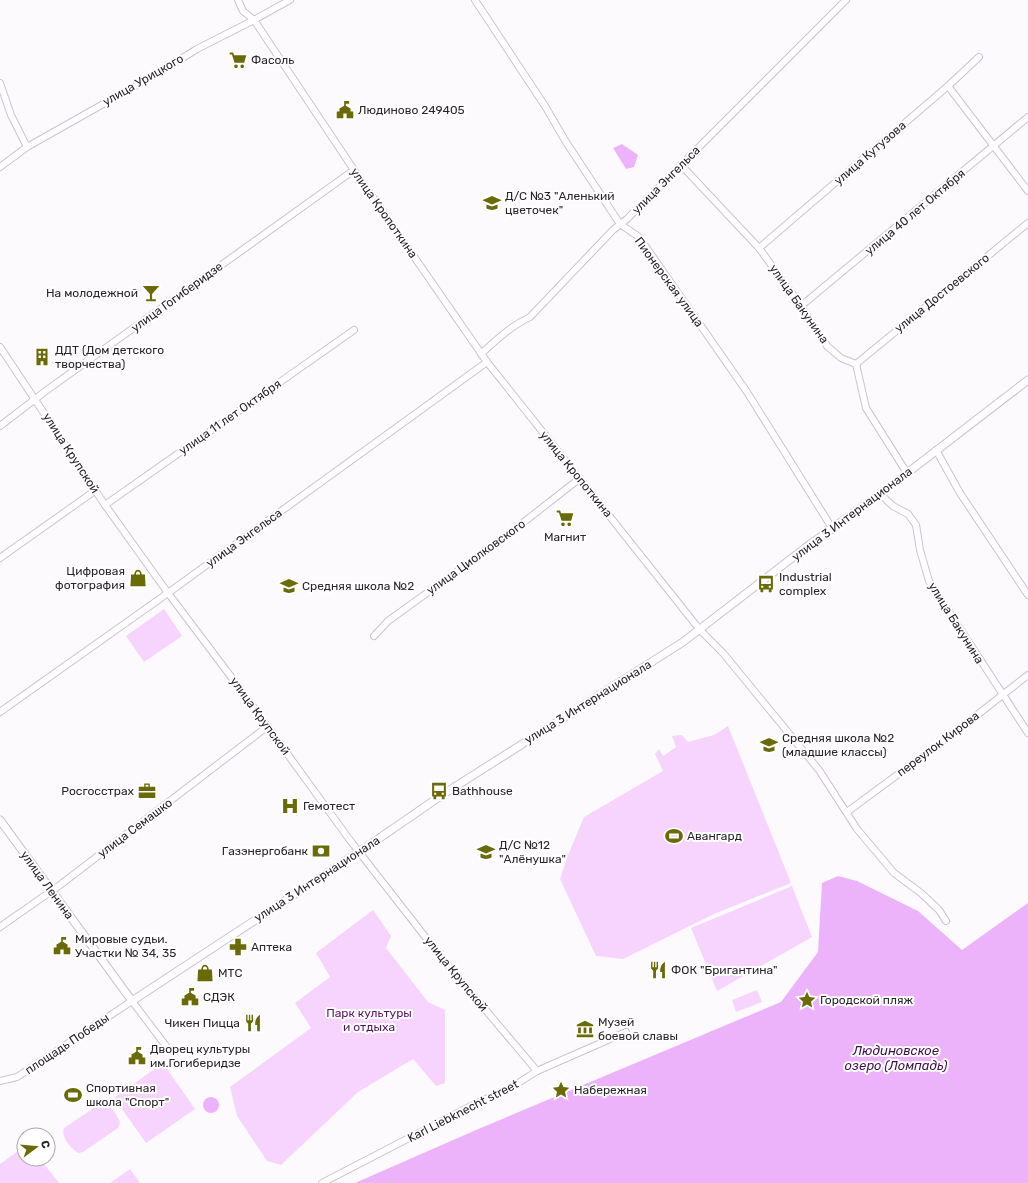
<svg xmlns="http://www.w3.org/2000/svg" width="1028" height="1183" font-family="Rubik,sans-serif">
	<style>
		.green { fill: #f6d4fe }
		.water { fill: #edb3fa }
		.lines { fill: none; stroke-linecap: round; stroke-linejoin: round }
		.minor-casing { stroke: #cfc0d3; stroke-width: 8 }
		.tertiary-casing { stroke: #cfc0d3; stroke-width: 9 }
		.minor { stroke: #fff; stroke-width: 6 }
		.tertiary { stroke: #fff; stroke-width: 7 }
		.labels { text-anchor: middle; stroke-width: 4; stroke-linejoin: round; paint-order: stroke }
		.poi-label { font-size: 12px; fill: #29232a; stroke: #fff; text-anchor: start }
		.street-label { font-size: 12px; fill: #29232a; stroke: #fff }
		.park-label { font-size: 12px; fill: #591367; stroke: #fff }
		.water-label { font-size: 13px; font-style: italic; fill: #420e4e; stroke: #fff }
	</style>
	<rect width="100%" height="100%" fill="#fdfafe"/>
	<g class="green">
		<path d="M 164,609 L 182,636 L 144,662 L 126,636 Z"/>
		<path d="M 728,726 L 791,883 L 714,914 L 623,959 L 596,956 L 560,879 L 568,855 L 584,817 L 663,771 L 655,754 L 659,749 L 663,756 L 676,747 L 672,736 L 682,735 L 688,742 L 714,735 Z"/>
		<path d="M 792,886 L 812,937 L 717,991 L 691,928 Z"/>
		<path d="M 373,910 L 391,936 L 386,948 L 428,1002 L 445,1010 L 445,1083 L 436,1086 L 413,1059 L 358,1092 L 281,1165 L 267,1161 L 237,1116 L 230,1087 L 311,1028 L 295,1003 L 330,977 L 316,953 Z"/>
		<path d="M 757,990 L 762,1002 L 736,1012 L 732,1000 Z"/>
		<path d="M 163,1063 L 195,1109 L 146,1143 L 114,1098 Z"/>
		<path d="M 101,1103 L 106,1103 C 112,1108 118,1116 120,1123 L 118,1128 L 83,1152 L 78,1153 C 70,1147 61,1138 64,1128 Z"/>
		<path d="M 24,1147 L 24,1159 L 40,1159 L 59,1183 L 0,1183 L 0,1164 Z"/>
		<path d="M 130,1169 L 140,1183 L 110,1183 Z"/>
	</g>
	<g class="water">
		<path d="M 622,144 L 638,155 L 634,167 L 626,169 L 613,148 Z"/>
		<path d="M 838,876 L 857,881 L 918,911 L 962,950 L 1028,903 L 1028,1183 L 355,1183 L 476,1130 L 781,1002 L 818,952 L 822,883 Z"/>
		<circle cx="211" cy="1105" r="8"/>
	</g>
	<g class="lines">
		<g class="minor-casing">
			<g id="minor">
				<path d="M 238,0 L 243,11 L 254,20 L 354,170 L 487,362 L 700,630 L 723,653 L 819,770 L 857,829 L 894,873 L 921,893 L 939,910 L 946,921"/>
				<path d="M 475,0 L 545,106 L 566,142 L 620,224 L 639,237 L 747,392 L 832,528"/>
				<path d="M 0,83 L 11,115 L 27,147"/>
				<path d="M 948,86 L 1028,191"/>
				<path d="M 681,165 L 759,248 L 801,306 L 827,346 L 841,358 L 856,364 L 866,408 L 907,473"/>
				<path d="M 0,167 L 27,147 L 160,72 L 197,49 L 254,20 L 290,0"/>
				<path d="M 759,248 L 948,86 L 979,57"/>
				<path d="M 801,306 L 1028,117"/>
				<path d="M 0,347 L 105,505 L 168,593 L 238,686 L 352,843 L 441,957 L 537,1071"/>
				<path d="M 481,354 C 496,340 511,326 530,317 L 613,230 L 627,219 L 846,0"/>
				<path d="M 856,364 L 1028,223"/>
				<path d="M 0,426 L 47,390 L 354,170"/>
				<path d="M 936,450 L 960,493 L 1028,595"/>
				<path d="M 880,494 L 893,506 L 908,514 L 916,525 L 920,550 L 929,581 L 1028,733"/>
				<path d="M 105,505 L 354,330"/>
				<path d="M 0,558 L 96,490"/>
				<path d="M 374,636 L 388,621 L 506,536 L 579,479"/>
				<path d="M 0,712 L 168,593 L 487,362"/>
				<path d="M 847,812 L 954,733 L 1028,675"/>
				<path d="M 0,927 L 60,885 L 268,726"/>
				<path d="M 0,1081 L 17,1077 L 132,1001 L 166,1046"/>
				<path d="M 322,1183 L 469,1107 L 512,1087 L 537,1071 L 626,1032"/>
			</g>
		</g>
		<g class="tertiary-casing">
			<path id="tertiary" d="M 0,820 L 132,1001 L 368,846 L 442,795 L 683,642 L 805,548 L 880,494 L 1028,380"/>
		</g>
		<use href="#minor" class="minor"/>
		<use href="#tertiary" class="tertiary"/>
	</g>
	<defs>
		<g id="supermarket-bare" transform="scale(1.38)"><path d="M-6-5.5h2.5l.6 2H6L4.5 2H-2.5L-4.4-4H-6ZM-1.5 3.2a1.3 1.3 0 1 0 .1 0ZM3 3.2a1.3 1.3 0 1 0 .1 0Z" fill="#6a6a07" stroke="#fff" stroke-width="2.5" paint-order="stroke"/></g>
		<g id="civic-bare" transform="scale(1.38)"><path d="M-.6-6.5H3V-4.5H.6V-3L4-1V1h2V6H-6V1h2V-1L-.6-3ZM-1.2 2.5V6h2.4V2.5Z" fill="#6a6a07" stroke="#fff" stroke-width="2.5" paint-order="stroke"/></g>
		<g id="school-bare" transform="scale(1.38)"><path d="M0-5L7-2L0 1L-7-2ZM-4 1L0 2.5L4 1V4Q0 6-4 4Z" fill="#6a6a07" stroke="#fff" stroke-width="2.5" paint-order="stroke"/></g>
		<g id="bar-bare" transform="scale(1.38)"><path d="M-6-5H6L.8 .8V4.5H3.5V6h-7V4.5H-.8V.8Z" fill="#6a6a07" stroke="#fff" stroke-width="2.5" paint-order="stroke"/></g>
		<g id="building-bare" transform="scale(1.38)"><path d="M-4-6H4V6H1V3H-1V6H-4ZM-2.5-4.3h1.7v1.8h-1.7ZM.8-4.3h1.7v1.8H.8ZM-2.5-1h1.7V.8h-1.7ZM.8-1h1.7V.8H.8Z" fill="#6a6a07" stroke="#fff" stroke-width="2.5" paint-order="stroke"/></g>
		<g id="shop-bare" transform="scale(1.38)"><path d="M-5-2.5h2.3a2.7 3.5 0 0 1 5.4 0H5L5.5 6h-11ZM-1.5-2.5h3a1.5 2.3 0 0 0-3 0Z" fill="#6a6a07" stroke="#fff" stroke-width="2.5" paint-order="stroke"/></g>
		<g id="bus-bare" transform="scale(1.38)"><path d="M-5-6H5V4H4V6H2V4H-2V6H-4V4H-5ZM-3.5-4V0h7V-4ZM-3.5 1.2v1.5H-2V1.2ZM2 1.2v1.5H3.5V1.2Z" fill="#6a6a07" stroke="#fff" stroke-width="2.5" paint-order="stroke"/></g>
		<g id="office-bare" transform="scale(1.38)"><path d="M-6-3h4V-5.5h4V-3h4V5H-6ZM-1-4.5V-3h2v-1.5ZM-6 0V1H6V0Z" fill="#6a6a07" stroke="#fff" stroke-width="2.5" paint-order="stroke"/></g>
		<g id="hospital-bare" transform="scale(1.38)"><path d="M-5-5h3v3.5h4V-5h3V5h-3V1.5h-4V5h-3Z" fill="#6a6a07" stroke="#fff" stroke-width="2.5" paint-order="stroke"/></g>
		<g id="stadium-bare" transform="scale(1.38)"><path d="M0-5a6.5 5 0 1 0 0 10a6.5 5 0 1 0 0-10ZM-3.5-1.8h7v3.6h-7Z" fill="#6a6a07" stroke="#fff" stroke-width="2.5" paint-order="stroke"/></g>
		<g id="bank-bare" transform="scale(1.38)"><path d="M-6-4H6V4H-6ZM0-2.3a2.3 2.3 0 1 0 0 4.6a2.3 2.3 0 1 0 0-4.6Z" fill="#6a6a07" stroke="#fff" stroke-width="2.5" paint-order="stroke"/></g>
		<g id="pharmacy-bare" transform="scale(1.38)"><path d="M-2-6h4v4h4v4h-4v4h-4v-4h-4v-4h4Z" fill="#6a6a07" stroke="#fff" stroke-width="2.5" paint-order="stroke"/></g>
		<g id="restaurant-bare" transform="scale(1.38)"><path d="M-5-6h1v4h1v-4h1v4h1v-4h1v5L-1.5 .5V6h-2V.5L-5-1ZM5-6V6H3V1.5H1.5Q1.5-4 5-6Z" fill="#6a6a07" stroke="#fff" stroke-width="2.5" paint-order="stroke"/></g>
		<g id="sight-bare" transform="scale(1.38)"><path d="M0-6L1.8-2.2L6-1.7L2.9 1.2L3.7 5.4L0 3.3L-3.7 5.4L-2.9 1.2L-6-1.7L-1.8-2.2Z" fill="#6a6a07" stroke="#fff" stroke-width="2.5" paint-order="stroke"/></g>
		<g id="museum-bare" transform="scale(1.38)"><path d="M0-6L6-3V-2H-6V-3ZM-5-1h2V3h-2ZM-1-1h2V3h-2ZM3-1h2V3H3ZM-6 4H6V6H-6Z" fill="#6a6a07" stroke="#fff" stroke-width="2.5" paint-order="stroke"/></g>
	</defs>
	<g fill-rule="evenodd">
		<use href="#supermarket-bare" x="238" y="60"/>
		<use href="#civic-bare" x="345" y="110"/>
		<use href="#school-bare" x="492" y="203"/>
		<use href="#bar-bare" x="151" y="293"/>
		<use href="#building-bare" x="42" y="357"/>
		<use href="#supermarket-bare" x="565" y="518"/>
		<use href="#shop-bare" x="138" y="578"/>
		<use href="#bus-bare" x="766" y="584"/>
		<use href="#school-bare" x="289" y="586"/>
		<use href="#school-bare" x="769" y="745"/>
		<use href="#office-bare" x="147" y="791"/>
		<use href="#bus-bare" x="439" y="791"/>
		<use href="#hospital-bare" x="290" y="806"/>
		<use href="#stadium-bare" x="674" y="836"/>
		<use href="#bank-bare" x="321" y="851"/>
		<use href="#school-bare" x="486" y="852"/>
		<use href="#civic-bare" x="62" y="946"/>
		<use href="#pharmacy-bare" x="238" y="947"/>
		<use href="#restaurant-bare" x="658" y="970"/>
		<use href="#shop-bare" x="205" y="973"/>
		<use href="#civic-bare" x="190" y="997"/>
		<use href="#sight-bare" x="807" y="1000"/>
		<use href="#restaurant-bare" x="253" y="1023"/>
		<use href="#museum-bare" x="585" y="1029"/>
		<use href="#civic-bare" x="137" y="1056"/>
		<use href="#sight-bare" x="561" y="1090"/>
		<use href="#stadium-bare" x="73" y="1095"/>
	</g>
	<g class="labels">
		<g class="poi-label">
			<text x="251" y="64">Фасоль</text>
			<text x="358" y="114">Людиново 249405</text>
			<text x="505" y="200">Д/С №3 "Аленький<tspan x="505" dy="14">цветочек"</tspan></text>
			<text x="138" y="297" text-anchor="end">На молодежной</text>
			<text x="55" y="354">ДДТ (Дом детского<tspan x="55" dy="14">творчества)</tspan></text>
			<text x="565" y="541" text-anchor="middle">Магнит</text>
			<text x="125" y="575" text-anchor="end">Цифровая<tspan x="125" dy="14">фотография</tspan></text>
			<text x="779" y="581">Industrial<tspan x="779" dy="14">complex</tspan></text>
			<text x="302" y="590">Средняя школа №2</text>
			<text x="782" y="742">Средняя школа №2<tspan x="782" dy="14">(младшие классы)</tspan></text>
			<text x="134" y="795" text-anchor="end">Росгосстрах</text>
			<text x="452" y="795">Bathhouse</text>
			<text x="303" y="810">Гемотест</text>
			<text x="687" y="840">Авангард</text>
			<text x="499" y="849">Д/С №12<tspan x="499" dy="14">"Алёнушка"</tspan></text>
			<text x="308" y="855" text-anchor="end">Газэнергобанк</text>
			<text x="75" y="943">Мировые судьи.<tspan x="75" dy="14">Участки № 34, 35</tspan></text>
			<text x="251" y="951">Аптека</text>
			<text x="671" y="974">ФОК "Бригантина"</text>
			<text x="218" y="977">МТС</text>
			<text x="203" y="1001">СДЭК</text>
			<text x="820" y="1004">Городской пляж</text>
			<text x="598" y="1026">Музей<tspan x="598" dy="14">боевой славы</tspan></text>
			<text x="240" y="1027" text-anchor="end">Чикен Пицца</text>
			<text x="150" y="1053">Дворец культуры<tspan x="150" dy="14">им.Гогиберидзе</tspan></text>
			<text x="86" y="1092">Спортивная<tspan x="86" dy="14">школа "Спорт"</tspan></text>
			<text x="574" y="1094">Набережная</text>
		</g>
		<g class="street-label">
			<text transform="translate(143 80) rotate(-30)" y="4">улица Урицкого</text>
			<text transform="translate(870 153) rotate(-41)" y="4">улица Кутузова</text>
			<text transform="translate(666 180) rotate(-45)" y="4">улица Энгельса</text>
			<text transform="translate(915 212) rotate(-40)" y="4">улица 40 лет Октября</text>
			<text transform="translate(384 213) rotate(55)" y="4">улица Кропоткина</text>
			<text transform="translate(669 282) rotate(54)" y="4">Пионерская улица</text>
			<text transform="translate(942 293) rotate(-39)" y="4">улица Достоевского</text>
			<text transform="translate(177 297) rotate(-36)" y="4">улица Гогиберидзе</text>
			<text transform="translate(799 304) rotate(55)" y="4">улица Бакунина</text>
			<text transform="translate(230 417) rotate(-35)" y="4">улица 11 лет Октября</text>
			<text transform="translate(71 453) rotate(57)" y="4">улица Крупской</text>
			<text transform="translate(576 474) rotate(51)" y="4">улица Кропоткина</text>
			<text transform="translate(852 514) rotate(-37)" y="4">улица 3 Интернационала</text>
			<text transform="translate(244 538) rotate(-36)" y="4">улица Энгельса</text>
			<text transform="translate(476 557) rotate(-36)" y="4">улица Циолковского</text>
			<text transform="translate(956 623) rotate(58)" y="4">улица Бакунина</text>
			<text transform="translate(588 702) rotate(-32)" y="4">улица 3 Интернационала</text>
			<text transform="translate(260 716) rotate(54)" y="4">улица Крупской</text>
			<text transform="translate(938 744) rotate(-37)" y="4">переулок Кирова</text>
			<text transform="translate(135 828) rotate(-37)" y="4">улица Семашко</text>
			<text transform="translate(317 879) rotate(-33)" y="4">улица 3 Интернационала</text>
			<text transform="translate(47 885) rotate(54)" y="4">улица Ленина</text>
			<text transform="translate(456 974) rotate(51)" y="4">улица Крупской</text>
			<text transform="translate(67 1044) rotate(-34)" y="4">площадь Победы</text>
			<text transform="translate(463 1111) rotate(-27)" y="4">Karl Liebknecht street</text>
		</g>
		<g class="park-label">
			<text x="369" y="1017">Парк культуры<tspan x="369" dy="14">и отдыха</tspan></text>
		</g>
		<g class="water-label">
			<text x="896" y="1055">Людиновское<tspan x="896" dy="15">озеро (Ломпадь)</tspan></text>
		</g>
	</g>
	<g transform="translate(36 1147) rotate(74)"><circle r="19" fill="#ffffff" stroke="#a9a7aa"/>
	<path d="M0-3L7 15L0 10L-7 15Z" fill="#6a6a07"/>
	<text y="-6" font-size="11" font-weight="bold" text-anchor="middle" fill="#29232a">С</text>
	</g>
</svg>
